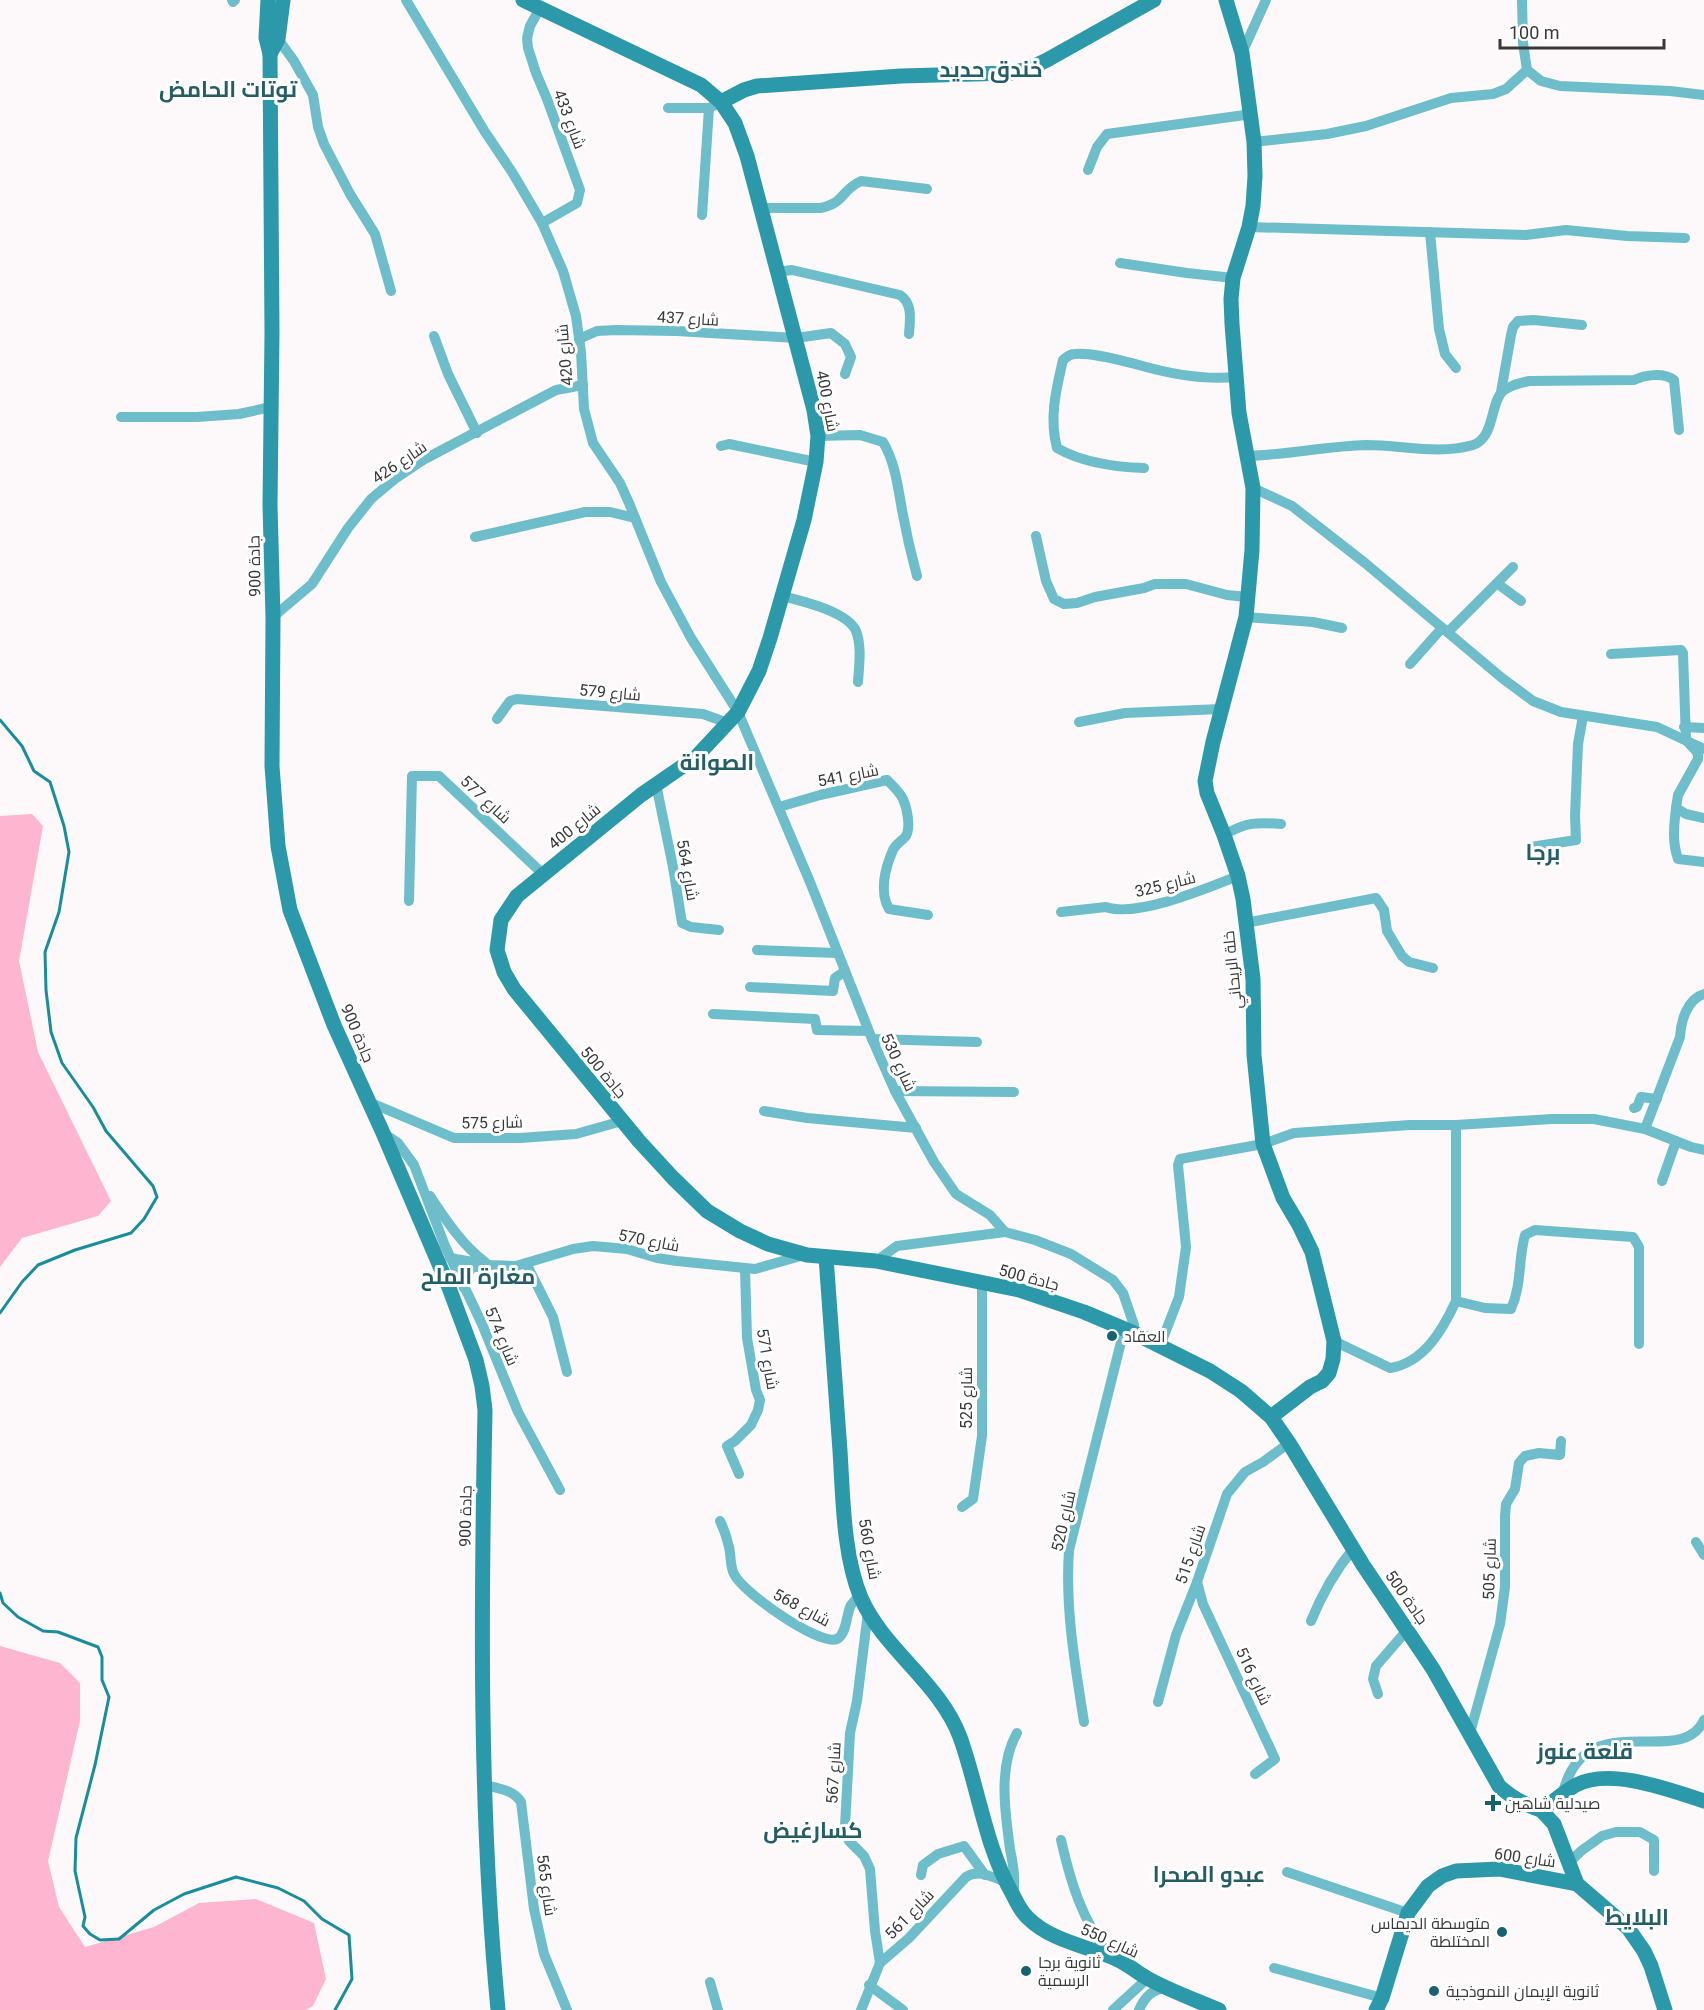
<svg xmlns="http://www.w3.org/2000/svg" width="1704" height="2010" font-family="Roboto,Cairo,sans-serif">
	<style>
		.green { fill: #fdb5d0 }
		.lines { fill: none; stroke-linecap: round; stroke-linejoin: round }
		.stream { stroke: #188d9c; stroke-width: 3 }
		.minor { stroke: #6dbdcb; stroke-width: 10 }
		.secondary { stroke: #2b99aa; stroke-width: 15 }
		.poi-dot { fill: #16626e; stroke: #fff; stroke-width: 2 }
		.labels { text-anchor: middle; stroke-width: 6; stroke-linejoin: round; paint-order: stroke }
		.street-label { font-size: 16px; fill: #393838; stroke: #fff }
		.poi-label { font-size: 16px; fill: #393838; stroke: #fff; text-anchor: start }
		.district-label { font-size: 22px; font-weight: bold; fill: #255d66; stroke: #fff }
	</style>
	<rect width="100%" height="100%" fill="#fdf9fa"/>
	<g class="green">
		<path d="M 32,814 L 43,826 L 19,961 L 38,1052 L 111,1201 L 98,1216 L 22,1238 L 0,1267 L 0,816 Z"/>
		<path d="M 0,1646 L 60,1663 L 80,1683 L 80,1721 L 48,1861 L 59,1907 L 85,1947 L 154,1927 L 199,1903 L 256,1899 L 314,1923 L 326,1979 L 313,2006 L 306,2010 L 0,2010 Z"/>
	</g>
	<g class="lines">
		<g class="stream">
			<path d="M 0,720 L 22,746 L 34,771 L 50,782 L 64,826 L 69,852 L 59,912 L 45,952 L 46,990 L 51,1032 L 62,1063 L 93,1107 L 106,1131 L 153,1186 L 157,1197 L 144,1219 L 131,1233 L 75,1250 L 38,1265 L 22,1282 L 0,1313"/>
			<path d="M 0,1593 L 3,1603 L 18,1617 L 43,1631 L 58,1632 L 98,1647 L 102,1657 L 102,1680 L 109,1697 L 95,1765 L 76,1838 L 75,1871 L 85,1917 L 83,1926 L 90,1934 L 100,1940 L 119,1939 L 154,1910 L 184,1894 L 236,1877 L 278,1888 L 304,1901 L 322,1919 L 349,1935 L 352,1979 L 335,2010"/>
		</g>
		<g class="minor">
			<path d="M 232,0 L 233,2 L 235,0"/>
			<path d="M 406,0 L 485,132 L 512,172 L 542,223 L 563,271 L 576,316 L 581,352 L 584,409 L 593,443 L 620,483 L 629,503 L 661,582 L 691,638 L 738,712 L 810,882 L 872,1039 L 895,1091 L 934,1162 L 956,1194 L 990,1215 L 1005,1232 L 1035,1240 L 1071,1254 L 1113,1280 L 1123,1293 L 1134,1325 L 1134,1333"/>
			<path d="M 1522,0 L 1523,43 L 1527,70"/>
			<path d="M 540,8 L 530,26 L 527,38 L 528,48 L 536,73 L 547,99 L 580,190 L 577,203 L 542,223"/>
			<path d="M 273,39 L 278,39 L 294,61 L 313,95 L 318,127 L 324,144 L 350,194 L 375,234 L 391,291"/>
			<path d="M 1242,53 L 1266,0"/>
			<path d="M 668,108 L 709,108"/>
			<path d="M 1254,142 L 1327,134 L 1366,126 L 1451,98 L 1493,94 L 1506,89 L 1527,70 L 1541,81 L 1560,86 L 1670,91 L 1704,95"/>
			<path d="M 1088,170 L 1097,147 L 1107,134 L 1252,114"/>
			<path d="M 762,208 L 820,208 C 844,204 841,190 861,181 L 927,189"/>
			<path d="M 702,215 L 709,108 L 721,102"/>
			<path d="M 1249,227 L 1526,235 L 1566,230 L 1627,236 L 1685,238"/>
			<path d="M 1430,232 L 1439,329 L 1445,354 L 1456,368"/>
			<path d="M 1120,263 L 1187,273 L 1233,278"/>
			<path d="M 777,272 L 792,270 L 900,295 C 913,304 910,319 909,334"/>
			<path d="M 434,336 L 448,374 L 477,433"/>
			<path d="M 579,339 L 597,331 L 616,330 L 677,331 L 796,338 L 831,333 L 845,344 L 851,357 L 845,374"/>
			<path d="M 1501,392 L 1511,335 L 1513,327 L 1518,321 L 1534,320 L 1582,325"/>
			<path d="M 121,417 L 197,417 L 239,414 L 271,407"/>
			<path d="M 818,436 L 860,435 L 883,442 C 895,462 898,487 902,510 C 906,532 911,554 917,576"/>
			<path d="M 721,446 L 729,444 L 816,462"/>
			<path d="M 1247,456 C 1287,455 1327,446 1367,445 C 1402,445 1439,455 1473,445 C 1495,438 1490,402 1503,391 C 1511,385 1519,383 1529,381 L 1634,380 C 1645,375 1663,372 1674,380 L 1679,430"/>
			<path d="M 1144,468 C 1114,467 1083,463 1057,448 C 1049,418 1056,390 1063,360 C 1067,357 1069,354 1075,354 C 1092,352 1122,361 1139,365 C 1170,374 1204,380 1236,377"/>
			<path d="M 1253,488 L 1292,506 L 1365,563 L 1502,678 L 1533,701 L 1561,712 L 1657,727 L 1704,749"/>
			<path d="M 1036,536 L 1046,581 L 1054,599 L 1064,604 L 1077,603 L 1095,597 L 1144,588 L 1155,584 L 1186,584 L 1227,595 L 1247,597"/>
			<path d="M 475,537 L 585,512 L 610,512 L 635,518"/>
			<path d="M 1498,584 L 1521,601"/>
			<path d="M 782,596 C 801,601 847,611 856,631 C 862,646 859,666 858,682"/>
			<path d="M 273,617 L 312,584 L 348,528 L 371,499 L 396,478 L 423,460 L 556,390 L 583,385"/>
			<path d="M 1246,617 L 1313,622 L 1342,628"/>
			<path d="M 1448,632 L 1513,567"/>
			<path d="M 1611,654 L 1681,650 L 1683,653 L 1686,740 L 1698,753 L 1698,759 L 1678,795 L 1676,808 L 1686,814 L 1704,818"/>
			<path d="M 1410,664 L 1442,628"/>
			<path d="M 497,719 L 510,701 L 517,699 L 703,714 L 728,723"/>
			<path d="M 1079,722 L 1125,713 L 1221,709"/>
			<path d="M 1684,727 L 1704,728"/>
			<path d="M 656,784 L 673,867 L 682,923 L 691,927 L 719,930"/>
			<path d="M 779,807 L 820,795 L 887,780 C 893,786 899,791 903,799 C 907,808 911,827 906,836 C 902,841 896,844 893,850 C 885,868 879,892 889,909 L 928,915"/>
			<path d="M 1676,808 C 1674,825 1672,842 1678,859 L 1704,862"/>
			<path d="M 1224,835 C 1246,822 1257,822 1281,824"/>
			<path d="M 1531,847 L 1576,840 L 1575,816 L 1578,744 L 1583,716"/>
			<path d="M 409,901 L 412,776 L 439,776 L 543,874"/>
			<path d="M 1061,912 L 1106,907 C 1136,918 1208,888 1238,876"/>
			<path d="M 1245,923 L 1376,898 L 1384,910 L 1387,931 L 1402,956 L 1409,962 L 1433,968"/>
			<path d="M 757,950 L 836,953"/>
			<path d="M 750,987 L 833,991 L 835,978 L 844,972"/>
			<path d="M 713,1014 L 815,1019 L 817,1030 L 868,1031"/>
			<path d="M 872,1039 L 977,1042"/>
			<path d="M 895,1091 L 1014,1092"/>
			<path d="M 369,1102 L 454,1138 L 520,1138 L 576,1134 L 622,1121"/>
			<path d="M 1634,1108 L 1637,1107 L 1641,1097 L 1657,1099"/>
			<path d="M 764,1111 L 807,1118 L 916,1128"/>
			<path d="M 1645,1129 L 1680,1037 C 1681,1021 1687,999 1704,994"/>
			<path d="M 383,1133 L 398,1143 L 414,1165 L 445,1246 L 482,1324 L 518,1412 L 560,1490"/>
			<path d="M 1662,1181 L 1676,1141"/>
			<path d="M 430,1196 C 445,1219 463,1246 485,1262"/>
			<path d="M 450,1258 L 490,1265 L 516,1266 L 573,1249 L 593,1246 L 627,1249 L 657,1258 L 677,1261 L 755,1269 L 804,1255"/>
			<path d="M 876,1261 L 897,1246 L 1005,1232"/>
			<path d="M 526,1263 L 553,1317 L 567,1372"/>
			<path d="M 464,1288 L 470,1268 L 482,1266"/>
			<path d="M 1456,1301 L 1485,1308 L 1511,1309 C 1522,1285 1518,1260 1525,1235 L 1535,1230 L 1633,1237 L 1639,1247 L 1639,1344"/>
			<path d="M 1334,1341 L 1390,1368 C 1424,1363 1443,1329 1456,1301 L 1456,1125"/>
			<path d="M 1160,1346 L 1179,1297 L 1186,1247 L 1178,1165 L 1180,1159 L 1263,1144 L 1294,1133 L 1410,1125 L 1456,1125 L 1552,1119 L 1594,1119 L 1645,1129 L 1691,1147 L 1704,1150"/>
			<path d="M 739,1474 L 727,1446 L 735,1441 L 751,1425 L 758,1410 L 760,1400 L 756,1390 L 747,1338 L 745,1269"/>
			<path d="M 962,1507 L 973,1499 L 982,1436 L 982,1283"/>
			<path d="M 720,1521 C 724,1529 727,1538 729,1547 C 731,1555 730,1567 734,1574 C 742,1592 819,1646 837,1639 C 847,1634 846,1614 851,1605 C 853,1602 857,1598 860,1596"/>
			<path d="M 1696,1542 L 1704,1555"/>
			<path d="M 1197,1582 L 1203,1604 L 1275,1759 L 1255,1774"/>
			<path d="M 868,1612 L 857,1701 L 850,1733 L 845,1826 L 849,1841 L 864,1856 L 870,1869 L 875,1931 L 880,1963"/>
			<path d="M 1311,1621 C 1322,1594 1335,1571 1353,1549"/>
			<path d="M 1378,1694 L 1373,1679 L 1376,1666 L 1408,1629"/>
			<path d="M 1158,1702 L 1176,1635 L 1197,1582 L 1227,1494 L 1245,1472 L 1263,1462 L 1289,1443"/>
			<path d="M 1084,1722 C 1075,1665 1065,1608 1069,1550 L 1124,1330"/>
			<path d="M 1470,1733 L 1500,1624 L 1505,1587 L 1505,1517 L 1506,1504 L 1515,1489 L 1519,1463 L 1525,1456 L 1539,1453 L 1560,1455 L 1561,1441"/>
			<path d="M 484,1785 C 497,1788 514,1790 521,1802 L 534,1909 L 544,1954 L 567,2010"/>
			<path d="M 1562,1796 C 1584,1700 1680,1772 1704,1720"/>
			<path d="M 1061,1840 C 1071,1884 1082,1919 1109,1955"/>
			<path d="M 1569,1863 L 1581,1851 L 1602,1836 L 1616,1832 L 1640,1832 L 1654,1840 L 1654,1871"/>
			<path d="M 1287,1872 L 1408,1913"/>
			<path d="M 921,1875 L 923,1865 L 938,1854 L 964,1846 L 985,1875"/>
			<path d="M 1013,1895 C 1016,1880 1013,1864 1010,1849 C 1005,1812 998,1766 1017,1733"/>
			<path d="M 1274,1968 L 1382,1998"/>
			<path d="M 710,1982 L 718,2010"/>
			<path d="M 869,1985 L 903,2010"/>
			<path d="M 861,2010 L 880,1963 L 909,1938 L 966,1877 C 978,1869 992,1877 1004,1881"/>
			<path d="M 1113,2010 L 1148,1978"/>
			<path d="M 1139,2010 C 1145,1996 1152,1990 1168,1987"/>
		</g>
		<g class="secondary">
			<path d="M 268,0 L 266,38 L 270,54 L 272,333 L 270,505 L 273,617 L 272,766 L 278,846 L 290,910 L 334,1025 L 383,1133 L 448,1285 L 476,1360 L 482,1386 L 485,1410 C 481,1609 479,1811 498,2010"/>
			<path d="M 523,0 L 701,85 L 721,102 L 735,123 L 747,156 L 814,410 L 818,436 L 816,462 L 804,520 L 770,638 L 759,671 L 738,712 L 696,757 L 641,795 L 517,896 L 501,920 L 497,950 L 504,972 L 514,989 L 639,1141 L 673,1178 L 707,1211 L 740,1231 L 768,1244 L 807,1255 L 876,1261 L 1019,1290 L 1084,1312 L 1134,1333 L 1210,1371 L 1241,1391 L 1271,1417 L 1289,1443 L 1363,1565 L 1433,1669 L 1499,1786 C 1512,1798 1525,1805 1541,1810"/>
			<path d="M 1226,0 L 1242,53 L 1254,142 L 1255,176 L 1253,206 L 1249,227 L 1233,278 L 1231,299 L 1232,324 L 1239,413 L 1253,488 L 1252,550 L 1246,617 L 1213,742 L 1205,781 L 1207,793 L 1224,835 L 1238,876 L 1243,899 L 1253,979 L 1254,1055 L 1263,1144 L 1283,1198 L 1299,1225 L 1312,1252 L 1334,1341 L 1333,1359 L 1329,1373 L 1322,1381 L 1310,1387 L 1271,1417"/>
			<path d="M 270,54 L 278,39 L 283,0"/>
			<path d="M 721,102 L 744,90 L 757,86 L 901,76 L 1011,73 L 1028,69 L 1047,60 L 1154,0"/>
			<path d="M 826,1257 C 831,1322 835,1386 840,1451 C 843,1497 843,1555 861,1598 C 884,1650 940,1683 960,1737 C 979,1790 985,1846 1013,1895 C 1017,1903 1021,1912 1028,1918 C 1051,1941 1087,1946 1116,1959 C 1128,1964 1136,1972 1147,1978 C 1170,1991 1196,2000 1219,2010"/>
			<path d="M 1541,1810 L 1554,1824 L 1577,1884 L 1628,1928 L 1644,1951 L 1651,1966 L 1665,2010"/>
			<path d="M 1541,1810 C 1552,1803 1565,1791 1576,1785 C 1610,1767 1670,1790 1704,1801"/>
			<path d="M 1376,2010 L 1382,1998 L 1408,1913 L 1428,1886 L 1442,1876 L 1456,1871 L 1499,1869 L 1577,1884"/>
		</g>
	</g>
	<g class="poi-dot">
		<circle cx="1112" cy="1336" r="6"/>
		<path d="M1490 1794h6v6h6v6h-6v6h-6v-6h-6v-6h6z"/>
		<circle cx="1502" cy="1932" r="6"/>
		<circle cx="1026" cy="1971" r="6"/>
		<circle cx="1434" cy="1991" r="6"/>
	</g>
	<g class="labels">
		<g class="street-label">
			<text transform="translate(570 119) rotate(69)" y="6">شارع 433</text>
			<text transform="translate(688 318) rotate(3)" y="6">شارع 437</text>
			<text transform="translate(564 355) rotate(-95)" y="6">شارع 420</text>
			<text transform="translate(828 401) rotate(79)" y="6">شارع 400</text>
			<text transform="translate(399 462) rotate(-34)" y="6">شارع 426</text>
			<text transform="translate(254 566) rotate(-91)" y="6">جادة 900</text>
			<text transform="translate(610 692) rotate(5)" y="6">شارع 579</text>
			<text transform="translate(848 775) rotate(-11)" y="6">شارع 541</text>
			<text transform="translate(486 799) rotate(43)" y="6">شارع 577</text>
			<text transform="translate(574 826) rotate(-39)" y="6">شارع 400</text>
			<text transform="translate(688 870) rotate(80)" y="6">شارع 564</text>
			<text transform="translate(1165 884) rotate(-14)" y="6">شارع 325</text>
			<text transform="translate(1232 970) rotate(-96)" y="6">خلة الريحاني</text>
			<text transform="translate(358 1033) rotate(67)" y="6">جادة 900</text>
			<text transform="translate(899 1062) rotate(65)" y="6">شارع 530</text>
			<text transform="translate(604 1072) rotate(50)" y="6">جادة 500</text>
			<text transform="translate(492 1122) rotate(-1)" y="6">شارع 575</text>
			<text transform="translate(649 1240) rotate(11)" y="6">شارع 570</text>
			<text transform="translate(1029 1277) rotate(15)" y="6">جادة 500</text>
			<text transform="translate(502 1336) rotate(67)" y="6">شارع 574</text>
			<text transform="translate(768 1359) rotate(80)" y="6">شارع 571</text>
			<text transform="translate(966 1398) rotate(-90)" y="6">شارع 525</text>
			<text transform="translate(465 1516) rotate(-89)" y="6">جادة 900</text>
			<text transform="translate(1063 1521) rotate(-77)" y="6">شارع 520</text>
			<text transform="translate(870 1549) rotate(80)" y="6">شارع 560</text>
			<text transform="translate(1190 1554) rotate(-71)" y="6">شارع 515</text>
			<text transform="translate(1489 1569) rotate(-88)" y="6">شارع 505</text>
			<text transform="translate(1407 1597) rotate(55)" y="6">جادة 500</text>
			<text transform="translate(802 1607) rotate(28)" y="6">شارع 568</text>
			<text transform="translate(1254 1676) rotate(65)" y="6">شارع 516</text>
			<text transform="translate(833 1773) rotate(-87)" y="6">شارع 567</text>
			<text transform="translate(1525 1857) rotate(8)" y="6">شارع 600</text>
			<text transform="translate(547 1885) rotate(82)" y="6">شارع 565</text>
			<text transform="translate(909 1914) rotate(-46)" y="6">شارع 561</text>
			<text transform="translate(1110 1940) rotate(24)" y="6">شارع 550</text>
		</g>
		<g class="poi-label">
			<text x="1124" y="1342">العقاد</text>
			<text x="1505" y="1809">صيدلية شاهين</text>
			<text x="1490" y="1929" text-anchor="end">متوسطة الديماس<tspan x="1490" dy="18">المختلطة</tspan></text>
			<text x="1038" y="1968">ثانوية برجا<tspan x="1038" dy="18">الرسمية</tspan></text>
			<text x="1446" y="1997">ثانوية الإيمان النموذجية</text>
		</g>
		<g class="district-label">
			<text x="991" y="77">خندق حديد</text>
			<text x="228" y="97">توتات الحامض</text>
			<text x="717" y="770">الصوانة</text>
			<text x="1543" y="860">برجا</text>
			<text x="478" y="1284">مغارة الملح</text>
			<text x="1585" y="1759">قلعة عنوز</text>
			<text x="813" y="1838">كسارغيض</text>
			<text x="1209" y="1882">عبدو الصحرا</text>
			<text x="1637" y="1925">البلايط</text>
		</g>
	</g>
	<path d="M1500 39v9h164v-9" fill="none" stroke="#393838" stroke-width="3"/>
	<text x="1509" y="39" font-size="18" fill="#393838" stroke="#ffffff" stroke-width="4.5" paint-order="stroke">100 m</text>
</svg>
